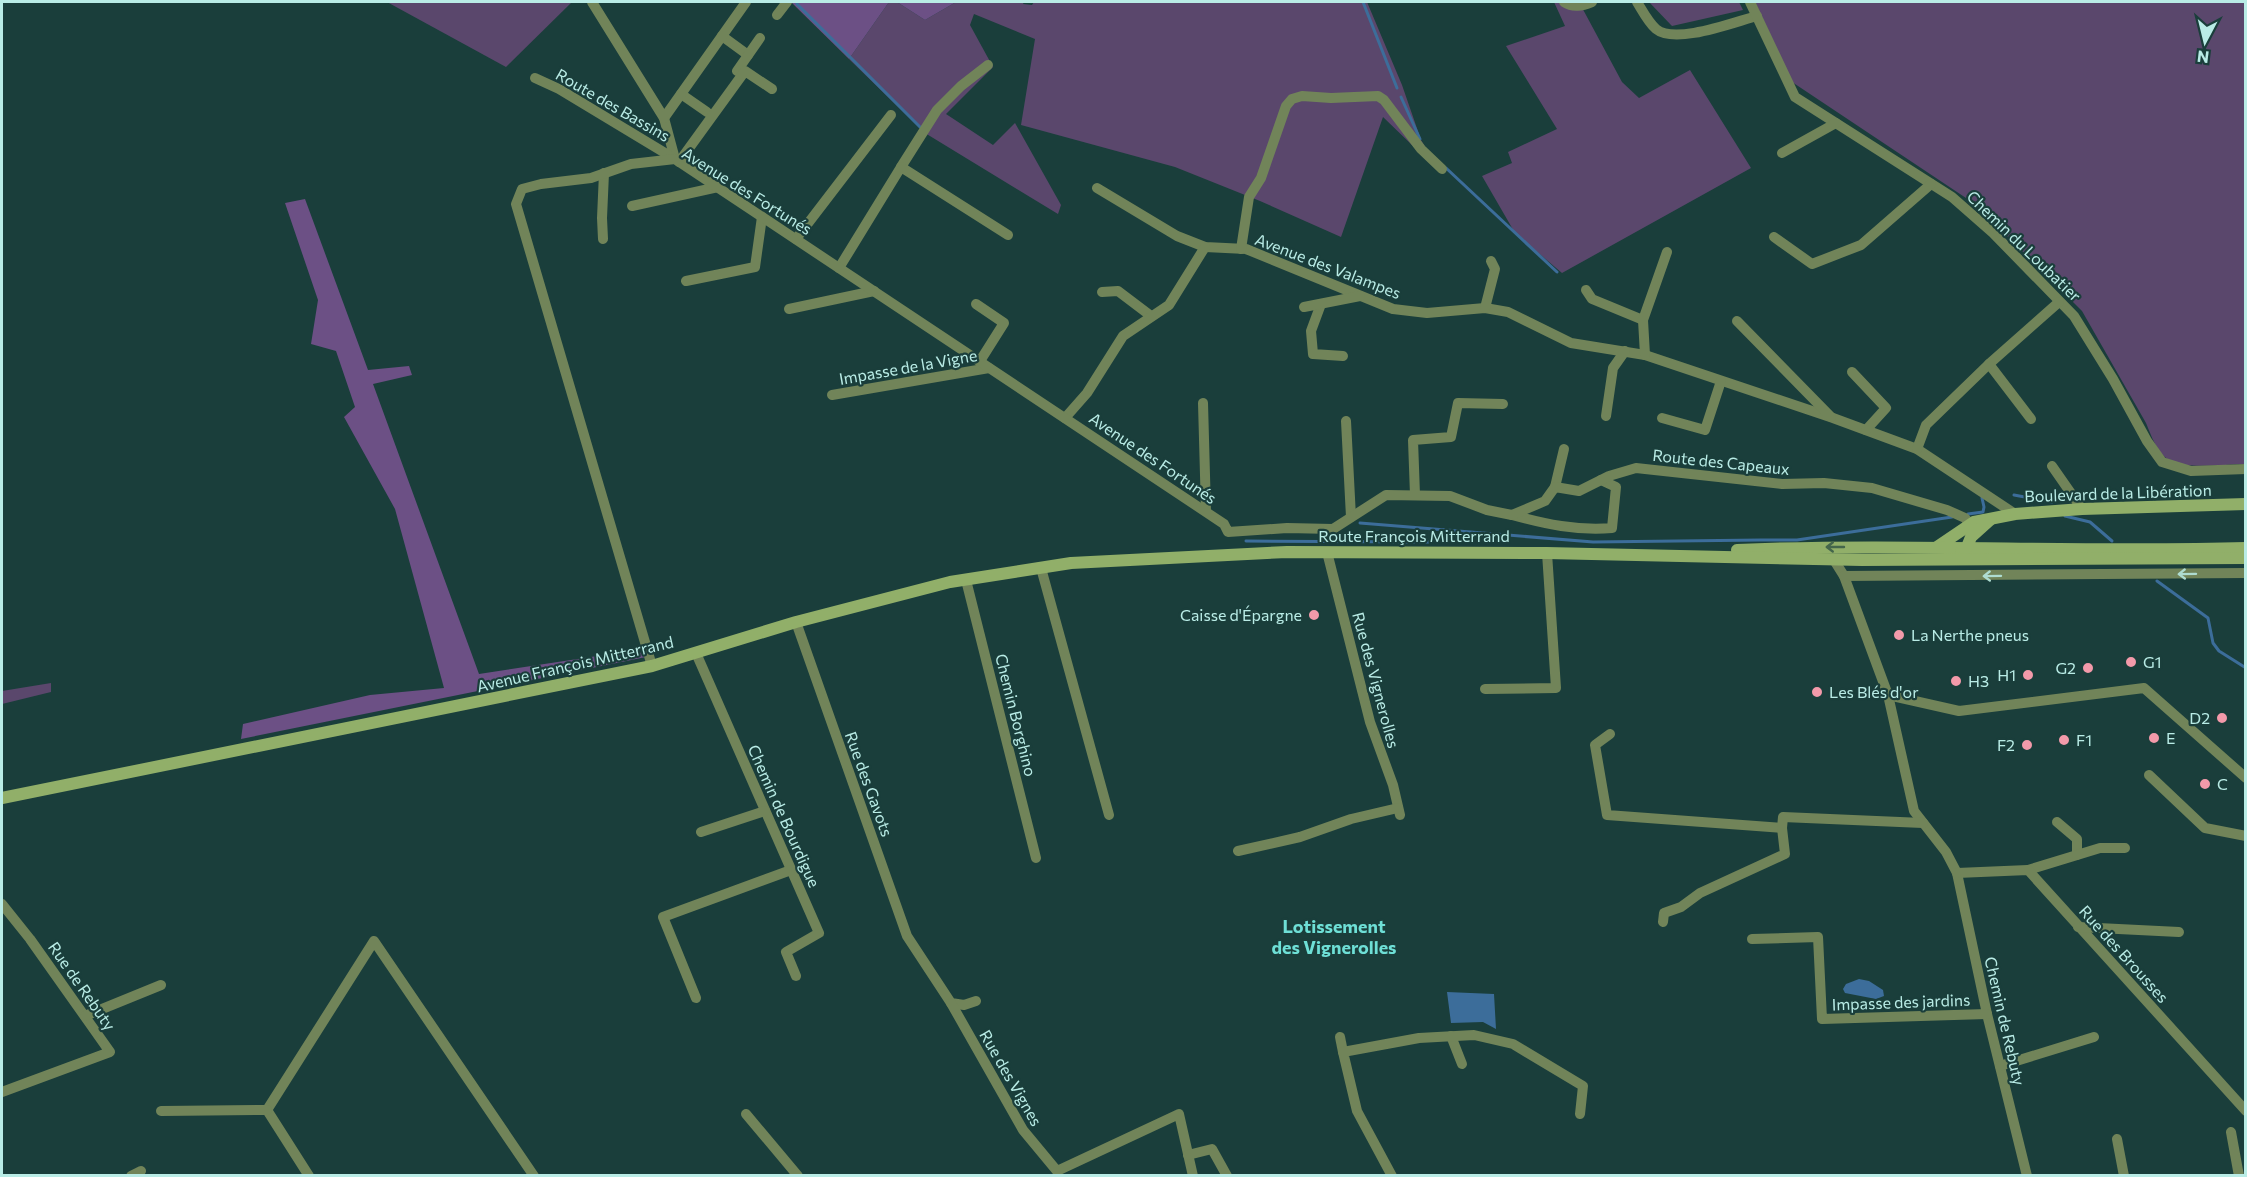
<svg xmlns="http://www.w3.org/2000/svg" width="2247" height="1177" font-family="Commissioner,sans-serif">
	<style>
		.green { fill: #5a476c }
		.forest { fill: #6c5085 }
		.water { fill: #3c6d9a }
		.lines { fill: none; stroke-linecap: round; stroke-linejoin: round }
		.stream { stroke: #3c6d9a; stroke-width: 3 }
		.street { stroke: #718459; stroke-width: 10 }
		.secondary { stroke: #91af69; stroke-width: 12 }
		.oneway { stroke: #44664b }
		.oneway2 { stroke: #aedcd1 }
		.poi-dot { fill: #f39aaa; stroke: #1a3e3b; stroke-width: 2 }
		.labels { text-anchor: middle; stroke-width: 4.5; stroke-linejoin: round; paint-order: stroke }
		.street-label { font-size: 16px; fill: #b9ece6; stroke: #1a3e3b }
		.poi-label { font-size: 16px; fill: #b9ece6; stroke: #1a3e3b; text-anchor: start }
		.neighbourhood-label { font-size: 18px; font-weight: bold; fill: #6edfd6; stroke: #1a3e3b }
	</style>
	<rect width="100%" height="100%" fill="#1a3e3b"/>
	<g class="green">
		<path d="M 387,2 L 572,2 L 506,67 Z"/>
		<path d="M 889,2 L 897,2 L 925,20 L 956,2 L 1024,2 L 1023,4 L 1032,5 L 1034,2 L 1367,2 L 1402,85 L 1421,140 L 1441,173 L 1383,117 L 1341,237 L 1260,201 L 1175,167 L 1021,125 L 1035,39 L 974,14 L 970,25 L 993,67 L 946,114 L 993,145 L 1015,123 L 1061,205 L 1058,214 L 925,133 L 849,59 Z"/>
		<path d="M 1554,2 L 1579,2 L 1622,82 L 1639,98 L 1690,70 L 1751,168 L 1562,273 L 1515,233 L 1482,176 L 1512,163 L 1508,152 L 1557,129 L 1506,46 L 1565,26 Z"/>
		<path d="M 1649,2 L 1739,2 L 1743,10 L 1672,26 Z"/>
		<path d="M 1755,2 L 2245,2 L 2245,464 C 2225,464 2186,470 2169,460 C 2157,453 2151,435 2146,423 L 2082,311 L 1975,204 L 1792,82 Z"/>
		<path d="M 51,683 L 51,692 L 2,704 L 2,691 Z"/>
	</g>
	<g class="forest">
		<path d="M 791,2 L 889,2 L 849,59 Z"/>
		<path d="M 897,2 L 956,2 L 925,20 Z"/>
		<path d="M 305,199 L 368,370 L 409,366 L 412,375 L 373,384 L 479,674 L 637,650 L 646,657 L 241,739 L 243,724 L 370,695 L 444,688 L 395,509 L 344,417 L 355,407 L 336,351 L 311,344 L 318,300 L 285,203 Z"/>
	</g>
	<g class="water">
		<path d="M 1859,979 L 1869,981 L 1883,990 L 1884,996 L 1876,999 L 1845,993 L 1843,989 L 1846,984 Z"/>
		<path d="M 1447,992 L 1494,994 L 1496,1029 L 1483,1022 L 1451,1023 Z"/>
	</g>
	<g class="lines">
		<g class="stream">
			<path d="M 797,2 L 797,4 L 920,127"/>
			<path d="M 1363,2 L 1397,88"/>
			<path d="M 1401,97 L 1420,139"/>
			<path d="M 1446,168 L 1557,272"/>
			<path d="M 2014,495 L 2052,502"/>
			<path d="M 1968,514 L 1983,512 L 1984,507 L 1982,498"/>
			<path d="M 2065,516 L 2090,522 L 2112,541"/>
			<path d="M 1360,523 L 1593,542 L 1761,540 L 1797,540 L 1952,517"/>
			<path d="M 1246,541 L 1429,542"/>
			<path d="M 2157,581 L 2208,618 L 2213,643 L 2219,651 L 2246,668"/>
		</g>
		<g class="street">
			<path d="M 592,2 L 664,118 L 675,159"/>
			<path d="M 1564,2 C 1573,8 1582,6 1592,2"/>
			<path d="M 1637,2 C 1642,10 1648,22 1656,29 C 1675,45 1734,22 1757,16"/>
			<path d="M 1750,2 L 1795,97 L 1952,197 L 1993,233 L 2074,316 L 2113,379 L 2147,441 L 2162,462 L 2191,471 L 2246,469"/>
			<path d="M 777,15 L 787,2"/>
			<path d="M 722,36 L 748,55"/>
			<path d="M 737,71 L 760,38"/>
			<path d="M 535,78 L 559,89 L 675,159"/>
			<path d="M 681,94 L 707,112"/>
			<path d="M 664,118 L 746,2"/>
			<path d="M 1782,153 L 1836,123"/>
			<path d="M 679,162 L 745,71 L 772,89"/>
			<path d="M 901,167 L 937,110 L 961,86 L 988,65"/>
			<path d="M 1097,188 L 1177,236 L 1205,247 L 1246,249 L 1393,309 L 1427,313 L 1485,308 L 1508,312 L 1571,343 L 1645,355 L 1833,418 L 1917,449 L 2015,514"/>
			<path d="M 632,206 L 718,187"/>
			<path d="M 1774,237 L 1812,264 L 1861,245 L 1931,184"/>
			<path d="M 603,239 L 602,218 L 604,173"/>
			<path d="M 796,239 L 891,115"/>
			<path d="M 1241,249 L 1249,197 L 1261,178 L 1286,106 L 1292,99 L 1302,96 L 1331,98 L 1378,96 L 1384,100 L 1421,149 L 1442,169"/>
			<path d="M 839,268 L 901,167 L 1008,235"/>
			<path d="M 686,281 L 755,267 L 762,217"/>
			<path d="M 1586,290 L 1592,299 L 1643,320"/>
			<path d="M 1102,292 L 1118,291 L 1151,316"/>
			<path d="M 976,304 L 1004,323 L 980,361"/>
			<path d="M 1321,304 L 1311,331 L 1313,354 L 1343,356"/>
			<path d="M 1304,307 L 1360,296"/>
			<path d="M 1485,308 L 1495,269 L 1491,261"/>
			<path d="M 789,309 L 874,291"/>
			<path d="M 1737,321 L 1831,417"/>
			<path d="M 1645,355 L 1643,320 L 1667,252"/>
			<path d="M 1989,364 L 2031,419"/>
			<path d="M 1852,372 L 1886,408 L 1866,430"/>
			<path d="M 832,395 L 989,368"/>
			<path d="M 1203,403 L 1206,511"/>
			<path d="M 1606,416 L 1613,368 L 1625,351"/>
			<path d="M 1065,418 L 1087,393 L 1123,336 L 1169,305 L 1205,247"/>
			<path d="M 1662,418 L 1705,430 L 1721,381"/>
			<path d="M 1346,421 L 1351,517"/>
			<path d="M 1917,449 L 1926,425 L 1989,364 L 2059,302"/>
			<path d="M 2052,466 L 2082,509"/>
			<path d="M 1555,487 L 1564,449"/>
			<path d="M 1415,495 L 1413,440 L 1451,437 L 1458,403 L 1503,404"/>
			<path d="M 1512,515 C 1545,524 1577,531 1612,528 L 1616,487 L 1601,480"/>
			<path d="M 1327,552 L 1370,722 L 1393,785 L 1400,815"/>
			<path d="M 1834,560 L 1844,576 L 1888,695 L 1914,811 L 1946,852 L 1957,873 L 1987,1014 L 2027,1176"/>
			<path d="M 1041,568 L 1109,815"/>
			<path d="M 1844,576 L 2246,573"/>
			<path d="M 966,580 L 1036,858"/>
			<path d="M 796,622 L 907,936 L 951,1003 L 964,1005 L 976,1001"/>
			<path d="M 696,653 L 819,933 L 786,952 L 796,976"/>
			<path d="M 652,666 L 516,204 L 522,189 L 541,184 L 591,178 L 631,164 L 675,159 L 1224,524 L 1228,532 L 1287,528 L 1333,529 L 1386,495 L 1450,496 L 1487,510 L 1512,515 L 1545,501 L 1555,487 L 1579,491 L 1609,476 L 1636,468 L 1782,484 L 1824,483 L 1872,488 L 1947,510 L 1965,518 L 1970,524 L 1979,526"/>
			<path d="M 1485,689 L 1556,688 L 1547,553"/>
			<path d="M 1888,695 L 1959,711 L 2144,688 L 2246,778"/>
			<path d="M 1610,734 L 1595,745 L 1607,815 L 1782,828"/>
			<path d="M 2149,775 L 2205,828 L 2246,836"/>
			<path d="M 2057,822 L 2077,839 L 2077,855"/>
			<path d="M 701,832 L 765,811"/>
			<path d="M 1238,851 L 1300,837 L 1351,819 L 1398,808"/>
			<path d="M 2028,870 L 2100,848 L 2125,848"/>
			<path d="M 1957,873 L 2028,870 L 2246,1111"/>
			<path d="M 2,904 L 30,939 L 110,1052 L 2,1092"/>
			<path d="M 1663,922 L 1664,913 L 1681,907 L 1700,893 L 1785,854 L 1782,828 L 1783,817 L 1923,823"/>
			<path d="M 2078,927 L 2179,932"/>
			<path d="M 1752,939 L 1818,937 L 1822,1019 L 1987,1014"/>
			<path d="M 696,998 L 663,917 L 791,870"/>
			<path d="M 951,1003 L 1023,1130 L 1057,1171 L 1179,1114 L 1193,1176"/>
			<path d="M 85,1016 L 161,985"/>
			<path d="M 1451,1036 L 1462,1064"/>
			<path d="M 1340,1037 L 1343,1052"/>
			<path d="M 2000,1066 L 2094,1037"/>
			<path d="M 267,1110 L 374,941 L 534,1176"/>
			<path d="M 267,1110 L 309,1176"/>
			<path d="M 161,1111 L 267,1110"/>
			<path d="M 746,1114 L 798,1176"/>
			<path d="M 2231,1132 L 2239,1176"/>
			<path d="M 2117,1139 L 2124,1176"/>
			<path d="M 1188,1155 L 1212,1149 L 1227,1176"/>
			<path d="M 131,1176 L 141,1171"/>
			<path d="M 1392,1176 L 1357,1111 L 1343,1052 L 1419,1038 L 1474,1035 L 1513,1044 L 1583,1086 L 1580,1114"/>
		</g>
		<g class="secondary">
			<path d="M 1937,547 L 1974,522 L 2015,514 L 2082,509 L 2246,504"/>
			<path d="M 1737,550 C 1906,543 2076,553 2246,548"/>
			<path d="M 1961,552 L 1967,547 L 1971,537 L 1991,519"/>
			<path d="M 2,798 L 652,666 L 796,622 L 950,582 L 1071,563 L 1287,552 L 1547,553 L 1862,560 L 2246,558"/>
		</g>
	</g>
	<defs><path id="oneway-shaft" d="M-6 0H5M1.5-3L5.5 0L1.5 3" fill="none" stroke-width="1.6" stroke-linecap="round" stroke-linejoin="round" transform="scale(1.5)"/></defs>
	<use class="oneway" href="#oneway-shaft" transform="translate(1835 547) rotate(180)"/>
	<g class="oneway2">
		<use href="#oneway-shaft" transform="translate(2187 574) rotate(179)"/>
		<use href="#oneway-shaft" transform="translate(1992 576) rotate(179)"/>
	</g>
	<g class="poi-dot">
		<circle cx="1314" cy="615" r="6"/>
		<circle cx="1899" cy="635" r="6"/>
		<circle cx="2131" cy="662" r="6"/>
		<circle cx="2088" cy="668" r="6"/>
		<circle cx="2028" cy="675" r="6"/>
		<circle cx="1956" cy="681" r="6"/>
		<circle cx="1817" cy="692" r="6"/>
		<circle cx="2222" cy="718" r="6"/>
		<circle cx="2154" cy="738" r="6"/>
		<circle cx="2064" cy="740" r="6"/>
		<circle cx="2027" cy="745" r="6"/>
		<circle cx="2205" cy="784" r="6"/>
	</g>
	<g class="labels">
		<g class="street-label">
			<text transform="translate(613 105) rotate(30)" y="6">Route des Bassins</text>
			<text transform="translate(747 191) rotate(32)" y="6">Avenue des Fortunés</text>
			<text transform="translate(2024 246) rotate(44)" y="6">Chemin du Loubatier</text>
			<text transform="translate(1328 266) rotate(21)" y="6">Avenue des Valampes</text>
			<text transform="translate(908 367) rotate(-10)" y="6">Impasse de la Vigne</text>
			<text transform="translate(1153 458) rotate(34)" y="6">Avenue des Fortunés</text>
			<text transform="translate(1721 462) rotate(6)" y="6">Route des Capeaux</text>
			<text transform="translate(2118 493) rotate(-2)" y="6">Boulevard de la Libération</text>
			<text x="1414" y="542">Route François Mitterrand</text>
			<text transform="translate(575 664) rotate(-13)" y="6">Avenue François Mitterrand</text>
			<text transform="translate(1376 680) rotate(75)" y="6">Rue des Vignerolles</text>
			<text transform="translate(1016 715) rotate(76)" y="6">Chemin Borghino</text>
			<text transform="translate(869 784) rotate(70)" y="6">Rue des Gavots</text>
			<text transform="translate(784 816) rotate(66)" y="6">Chemin de Bourdigue</text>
			<text transform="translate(2124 954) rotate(48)" y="6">Rue des Brousses</text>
			<text transform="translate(82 986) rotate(55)" y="6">Rue de Rebuty</text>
			<text transform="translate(1901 1002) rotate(-2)" y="6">Impasse des jardins</text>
			<text transform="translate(2005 1021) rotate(77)" y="6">Chemin de Rebuty</text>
			<text transform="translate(1011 1078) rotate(60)" y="6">Rue des Vignes</text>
		</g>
		<g class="poi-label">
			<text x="1302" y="621" text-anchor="end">Caisse d'Épargne</text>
			<text x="1911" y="641">La Nerthe pneus</text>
			<text x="2143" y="668">G1</text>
			<text x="2076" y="674" text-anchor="end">G2</text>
			<text x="2016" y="681" text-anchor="end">H1</text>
			<text x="1968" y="687">H3</text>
			<text x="1829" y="698">Les Blés d'or</text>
			<text x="2210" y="724" text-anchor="end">D2</text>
			<text x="2166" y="744">E</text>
			<text x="2076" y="746">F1</text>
			<text x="2015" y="751" text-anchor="end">F2</text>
			<text x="2217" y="790">C</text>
		</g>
		<g class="neighbourhood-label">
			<text x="1334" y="933">Lotissement<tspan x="1334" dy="21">des Vignerolles</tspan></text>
		</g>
	</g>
	<rect width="2247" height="1177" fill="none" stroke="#b9ece6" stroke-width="6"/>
	<g transform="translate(2205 42) rotate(187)" stroke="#1a3e3b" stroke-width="4.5" paint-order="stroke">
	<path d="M0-4.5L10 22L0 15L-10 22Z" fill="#b9ece6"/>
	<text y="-9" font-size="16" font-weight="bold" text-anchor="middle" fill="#b9ece6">N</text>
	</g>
</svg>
